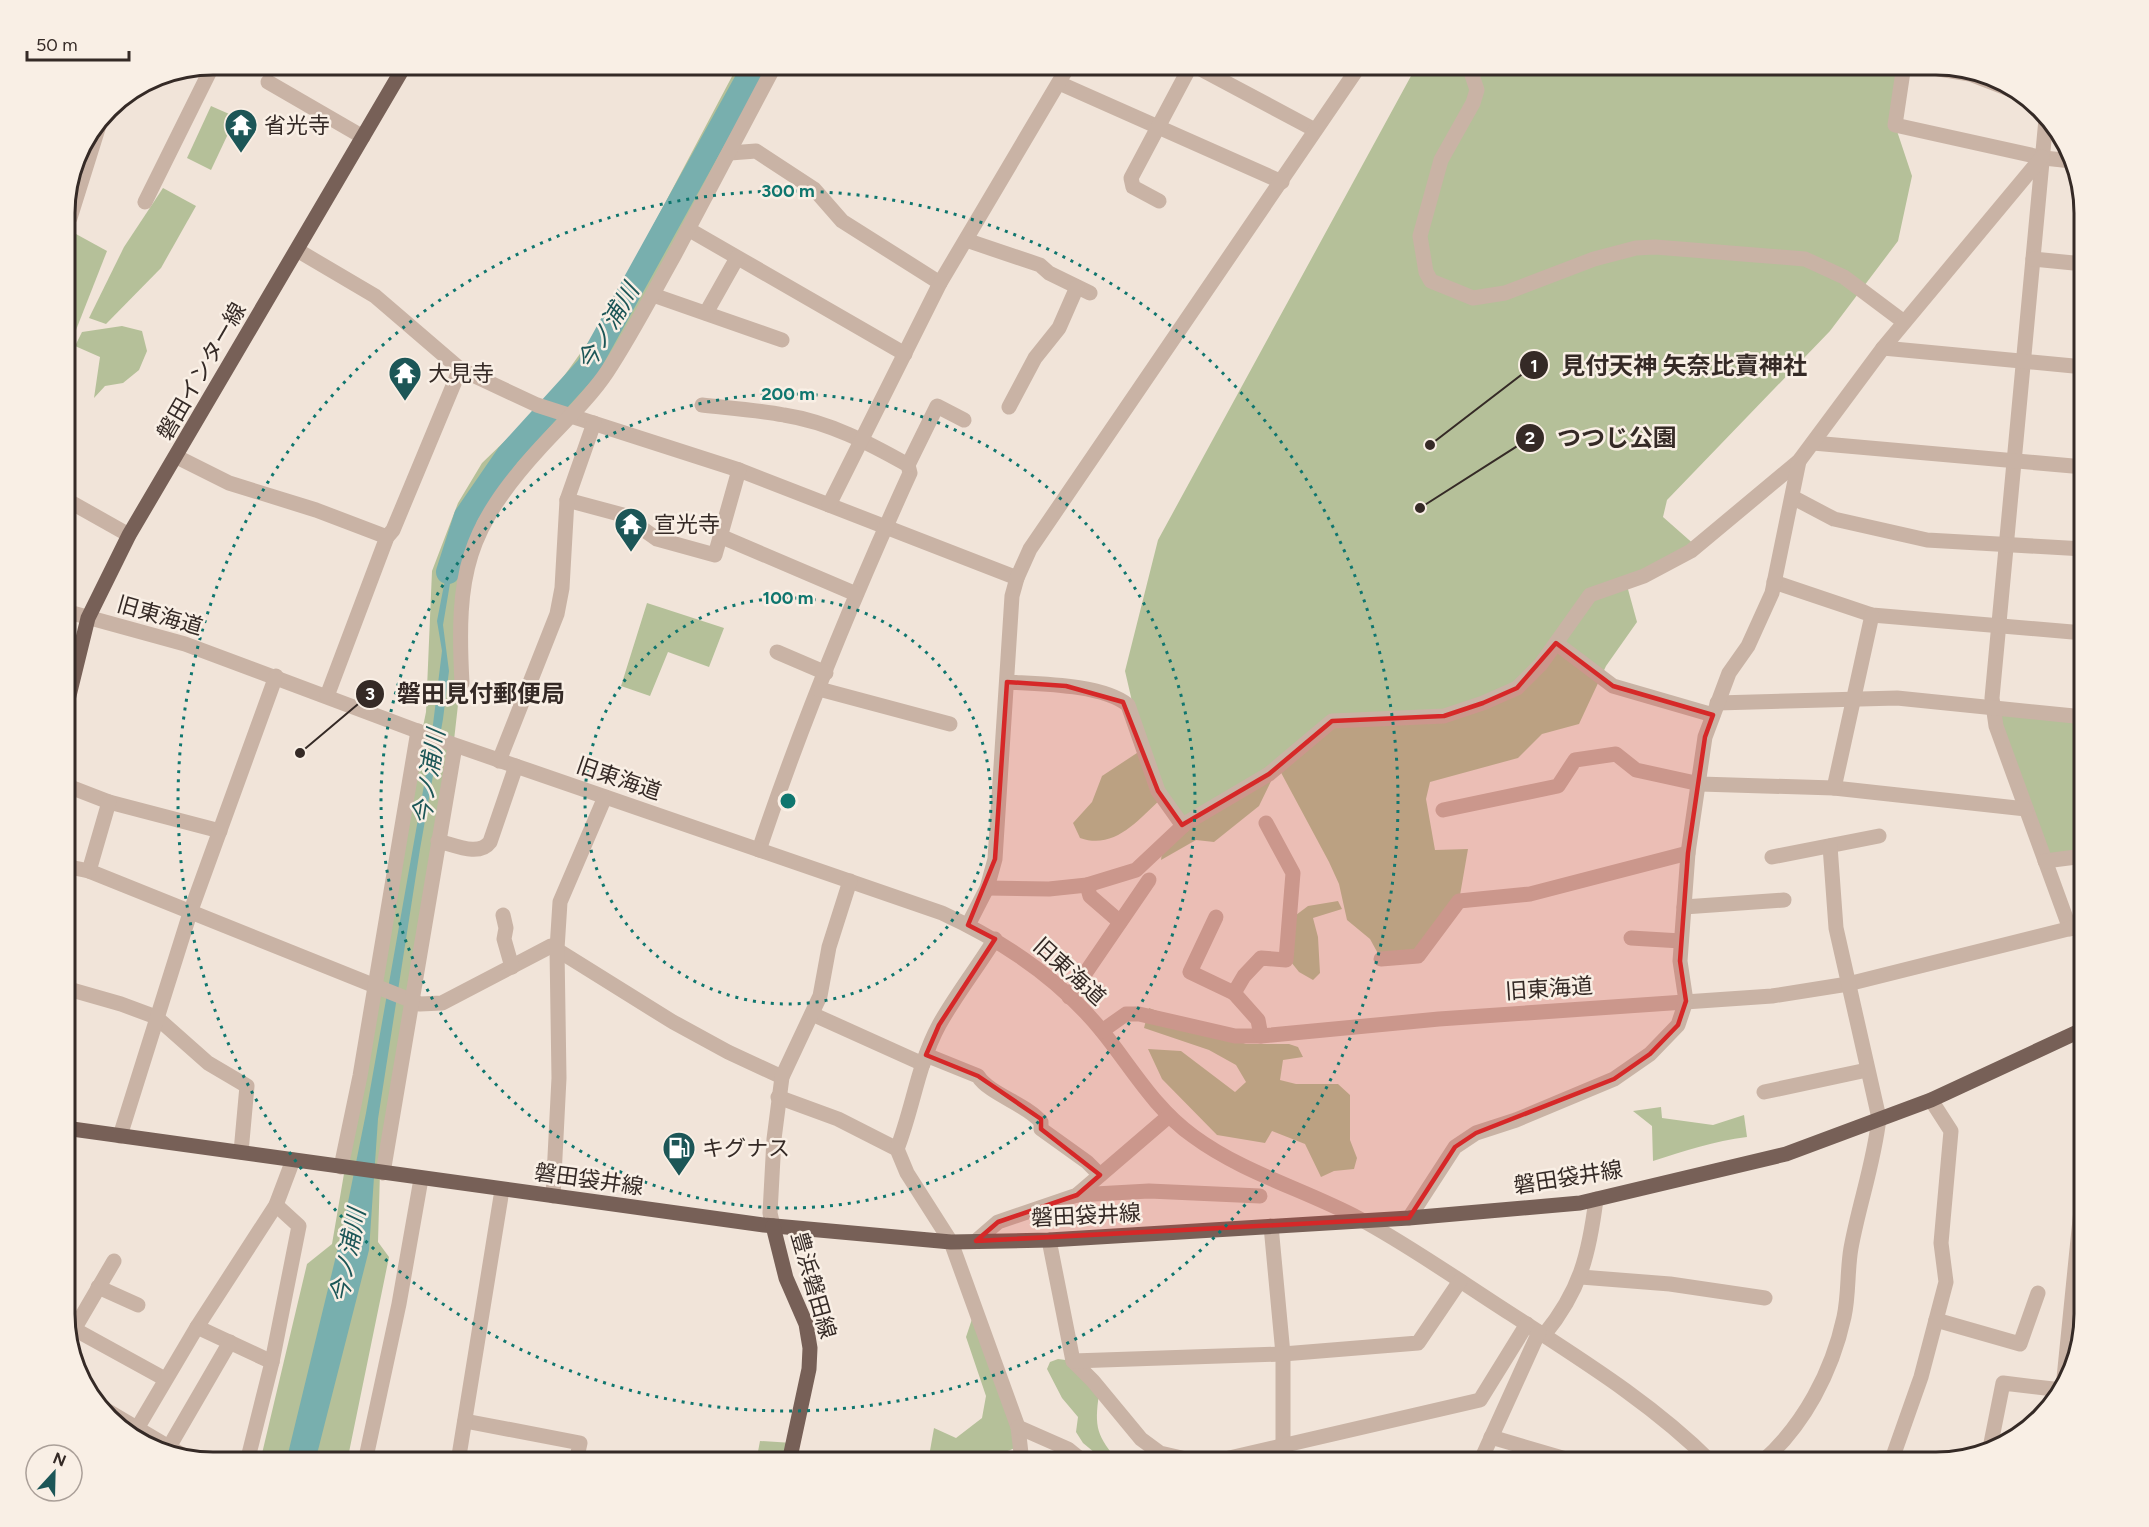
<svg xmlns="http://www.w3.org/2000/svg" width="2149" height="1527" font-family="Figtree,'Noto Sans JP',sans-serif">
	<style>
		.green { fill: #b5c099 }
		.water { fill: #78afae }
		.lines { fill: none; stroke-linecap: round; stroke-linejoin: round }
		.river { stroke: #78afae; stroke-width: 24 }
		.minor { stroke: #c9b3a5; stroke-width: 15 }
		.major { stroke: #776057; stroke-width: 15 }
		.marked { fill: #d62828; fill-opacity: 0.2; stroke: #d62828; stroke-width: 4.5; stroke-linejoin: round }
		.ring { fill: none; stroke: #0f766e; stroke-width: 3; stroke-dasharray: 3 6 }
		.labels { text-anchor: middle; stroke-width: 5; stroke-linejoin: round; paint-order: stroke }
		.poi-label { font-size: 22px; fill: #352a26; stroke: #f9efe5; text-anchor: start }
		.street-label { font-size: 22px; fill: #352a26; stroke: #f9efe5 }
		.water-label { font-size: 24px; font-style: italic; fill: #1c5657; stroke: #f9efe5 }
		.rim { fill: none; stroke: #352a26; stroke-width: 3 }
		.centre { fill: #0f766e; stroke: #f9efe5; stroke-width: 3 }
		.ring-label { font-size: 18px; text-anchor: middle; font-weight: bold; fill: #0f766e; stroke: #f9efe5; stroke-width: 5; stroke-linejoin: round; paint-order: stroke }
		.leader { fill: none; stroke: #352a26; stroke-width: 2 }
		.callout-dot { fill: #352a26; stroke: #f9efe5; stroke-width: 2 }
		.mark-label { font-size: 18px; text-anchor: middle; font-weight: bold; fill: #fff }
		.callout-label { font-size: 24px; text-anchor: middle; font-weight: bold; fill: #352a26; stroke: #f9efe5; stroke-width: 5; stroke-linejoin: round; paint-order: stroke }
	</style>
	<rect width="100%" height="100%" fill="#f1e4d9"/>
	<g class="green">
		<path d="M 738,65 L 775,65 L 603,378 L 495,499 L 466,568 L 460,687 L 452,758 L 380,1172 L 378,1242 L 389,1257 L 347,1462 L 260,1462 L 307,1264 L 332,1244 L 406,810 L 426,712 L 432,571 L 458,503 L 482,463 L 546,401 L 600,326 Z"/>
		<path d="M 1417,65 L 1904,65 L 1895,125 L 1912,176 L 1898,241 L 1830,331 L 1667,500 L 1663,517 L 1697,547 L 1626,582 L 1637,622 L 1606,666 L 1579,724 L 1542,734 L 1518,758 L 1430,782 L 1426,799 L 1435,850 L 1468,849 L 1459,901 L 1433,946 L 1381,959 L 1370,939 L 1347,920 L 1339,884 L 1329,862 L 1278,767 L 1259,806 L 1214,842 L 1196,840 L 1161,860 L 1162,852 L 1177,830 L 1160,800 C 1137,821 1114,850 1080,838 L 1073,823 L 1092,802 L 1102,776 L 1143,749 L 1125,671 L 1158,540 Z"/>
		<path d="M 211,106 L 236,117 L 211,170 L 187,158 Z"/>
		<path d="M 163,188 L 196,206 L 161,268 L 106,324 L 89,318 L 124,247 Z"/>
		<path d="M 65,228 L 107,251 L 76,330 L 65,346 Z"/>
		<path d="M 122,326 L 142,331 L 147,351 L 139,370 L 123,383 L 105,386 L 94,398 L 100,357 L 75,346 L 82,332 Z"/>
		<path d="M 647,603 L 724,628 L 709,667 L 668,652 L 650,696 L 621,686 Z"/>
		<path d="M 1994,713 L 2084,718 L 2084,856 L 2046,860 Z"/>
		<path d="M 1338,901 L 1342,909 L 1313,918 L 1318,937 L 1320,973 L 1313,980 L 1299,972 L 1291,962 L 1292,918 L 1308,906 Z"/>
		<path d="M 1149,1008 L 1246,1044 L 1289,1044 L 1298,1047 L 1303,1057 L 1283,1060 L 1280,1080 L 1296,1084 L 1338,1084 L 1350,1095 L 1350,1140 L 1357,1158 L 1354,1169 L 1334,1171 L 1321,1177 L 1305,1144 L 1272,1131 L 1265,1143 L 1217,1135 L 1162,1079 L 1148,1049 L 1181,1051 L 1235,1092 L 1246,1082 L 1236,1065 L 1209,1050 L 1144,1028 Z"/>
		<path d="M 1661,1107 L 1662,1118 L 1713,1125 L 1744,1115 L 1747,1137 C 1714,1141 1685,1151 1653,1161 L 1652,1126 L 1633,1111 Z"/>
		<path d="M 972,1319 L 1020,1446 L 981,1462 L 928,1462 L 934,1428 L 956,1438 L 982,1418 L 986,1396 L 966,1337 Z"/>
		<path d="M 1058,1359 L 1073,1361 L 1099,1394 C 1094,1428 1097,1436 1119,1462 L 1106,1462 L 1083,1443 L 1076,1432 L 1078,1417 L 1062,1398 L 1047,1369 L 1050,1362 Z"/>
		<path d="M 760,1441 L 793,1443 L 789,1462 L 756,1462 Z"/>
	</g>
	<path class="water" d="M 457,542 L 443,625 L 449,671 L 443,719 L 420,849 L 378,1119 L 369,1250 L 315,1462 L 286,1462 L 343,1227 L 366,1113 L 429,757 L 442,651 L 437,621 L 450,554 Z"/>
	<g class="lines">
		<path class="river" d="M 448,572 L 466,516 L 508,455 L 588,367 L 755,65"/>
		<g class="minor">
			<path d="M 1193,65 L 1315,130"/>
			<path d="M 1462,65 L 1470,69 L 1477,90 L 1473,103 L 1441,160 L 1420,236 L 1426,272 L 1431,281 L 1473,298 L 1505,293 L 1594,259 L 1636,248 L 1655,247 L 1805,259 L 1844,277 L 1904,322"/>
			<path d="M 1904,65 L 1895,125 L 2044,158 L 2072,161"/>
			<path d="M 1914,65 L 1970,74 L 2027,96"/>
			<path d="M 268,82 L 363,137"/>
			<path d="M 1059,83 L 1282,182"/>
			<path d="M 2046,119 L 1992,698 L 1996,726 L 2070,929"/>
			<path d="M 730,153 L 756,151 L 814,189 L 842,221 L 940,283"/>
			<path d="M 1159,201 L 1133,187 L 1131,178 L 1191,65"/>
			<path d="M 145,202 L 213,65"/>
			<path d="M 65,215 L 70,218 L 101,119"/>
			<path d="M 688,229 L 905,354"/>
			<path d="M 966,240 L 1040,265 L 1049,273 L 1090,293"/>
			<path d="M 297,250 L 375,296 L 460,369 L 537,405 L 739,470 L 1017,578"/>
			<path d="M 2033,259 L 2084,264"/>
			<path d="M 653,295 L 782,340"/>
			<path d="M 706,313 L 737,258"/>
			<path d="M 1883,348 L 2084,367"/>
			<path d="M 702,405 C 729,408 757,410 784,415 C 829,422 869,443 908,465 L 910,473 C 854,596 802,722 759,850"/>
			<path d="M 1009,407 L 1035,358 L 1059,328 L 1077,287"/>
			<path d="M 1813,443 L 2084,467"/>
			<path d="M 177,457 L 229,483 L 316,510 L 387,537"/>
			<path d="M 908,465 L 937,406 L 964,420"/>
			<path d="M 1794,498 L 1834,519 L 1927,540 L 2084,549"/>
			<path d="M 65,499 L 129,535"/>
			<path d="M 567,500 L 623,515 L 657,539 L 715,555 L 739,470"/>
			<path d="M 829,505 L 940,283 L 1069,65"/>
			<path d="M 720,536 L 856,594"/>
			<path d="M 1774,582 L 1872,615 L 2084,633"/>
			<path d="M 65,611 L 185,644 L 452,744 L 942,913 C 1003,941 1059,978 1102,1031 C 1132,1068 1154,1108 1193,1136 C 1243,1173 1306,1190 1360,1219 C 1412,1247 1461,1282 1511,1314 C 1580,1359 1652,1403 1711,1462"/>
			<path d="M 1556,643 L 1613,686 L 1713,715"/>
			<path d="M 777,652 L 826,673"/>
			<path d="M 1007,682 C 1039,684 1102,684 1128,705 L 1158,791 L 1183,826"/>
			<path d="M 462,683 C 456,573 466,529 541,447 C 563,423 589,399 607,372 C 632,334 653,293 675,254 C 709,191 742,128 775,65"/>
			<path d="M 819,689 L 950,724"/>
			<path d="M 327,696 L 387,537 L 393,530 L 460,369"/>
			<path d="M 1717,703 L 1897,698 L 2084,717"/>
			<path d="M 499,761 L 557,614 L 562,588 L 567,500 L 594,423"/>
			<path d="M 65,785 L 109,802 L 220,831"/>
			<path d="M 1834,788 L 2026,809"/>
			<path d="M 1443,810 L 1558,786 L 1575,760 L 1616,754 L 1636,770 L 1700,784 L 1834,788 L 1872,615"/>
			<path d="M 438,841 C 455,845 479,857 490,842 L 516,766"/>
			<path d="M 1772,857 L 1879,836"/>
			<path d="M 2045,861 L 2084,856"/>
			<path d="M 65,866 L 89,871 L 420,1004 L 442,1003 L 551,946 L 673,1022 L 728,1052 L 782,1077"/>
			<path d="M 89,871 L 109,802"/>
			<path d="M 1087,885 L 1090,896 L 1120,922"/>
			<path d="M 987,888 L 1049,889 L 1087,885 L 1136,870 L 1186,823 L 1269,774 L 1332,721 L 1444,716 L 1483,703 L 1517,688 L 1541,664 L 1590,595 L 1644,576 L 1691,551 L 1799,461 L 1883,348 L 2042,157"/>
			<path d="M 1684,907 L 1784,900"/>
			<path d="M 503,915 L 506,928 L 504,939 L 512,967"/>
			<path d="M 1216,917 L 1190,972 L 1234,993"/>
			<path d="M 968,925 L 987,888 L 995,859 L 1012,596 L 1017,578 L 1030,549 L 1360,65"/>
			<path d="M 1631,938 L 1681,941"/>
			<path d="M 1381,959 L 1418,956 L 1459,901 L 1530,894 L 1688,853"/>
			<path d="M 65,988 L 121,1004 L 156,1017 L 208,1063 L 247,1086 L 241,1152"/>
			<path d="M 1069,997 L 1149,880"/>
			<path d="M 812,1014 L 923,1064"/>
			<path d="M 1102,1031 L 1126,1014 L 1139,1014 L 1235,1036 L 1261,1036 L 1439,1019 L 1772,996 L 1848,984 L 2084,925"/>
			<path d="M 1261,1036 L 1258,1020 L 1234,993 L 1244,976 L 1261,958 L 1286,960 L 1293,873 L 1266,823"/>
			<path d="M 926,1055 L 978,1076 C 989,1094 1028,1105 1041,1122 L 1041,1129 L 1087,1162 L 1100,1175"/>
			<path d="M 1764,1092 L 1867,1070"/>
			<path d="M 778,1097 L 838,1119 L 897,1149 L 907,1173 L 951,1242 L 1018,1427 L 1022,1462"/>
			<path d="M 120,1136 L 190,913 L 276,676"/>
			<path d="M 897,1149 C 913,1108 918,1064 939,1025 C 955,996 977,968 995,939"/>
			<path d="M 341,1167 L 360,1076 L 418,731"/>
			<path d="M 383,1173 L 455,746"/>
			<path d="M 1077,1195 L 1149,1191 L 1260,1196"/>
			<path d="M 553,1196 L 559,1078 L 557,949 L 560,902 L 605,797"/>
			<path d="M 1409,1218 L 1455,1147 L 1476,1133 L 1516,1120 L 1614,1079 L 1650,1054 L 1678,1025 L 1686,1001 L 1680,961 L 1688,853 L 1705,737 L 1729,673 L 1748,646 L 1772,593 L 1799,461"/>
			<path d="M 773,1226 L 770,1213 L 774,1139 L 782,1077 L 820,996 L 829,947 L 850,881"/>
			<path d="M 1271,1226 L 1283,1354 L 1283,1448"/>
			<path d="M 1049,1240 L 1073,1361 L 1093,1381 L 1141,1439 L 1160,1453 L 1199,1462"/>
			<path d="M 976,1241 L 998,1222 L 1077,1195 L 1169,1116"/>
			<path d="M 1581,1277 L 1670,1284 L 1765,1298"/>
			<path d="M 98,1287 L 138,1305"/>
			<path d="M 1936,1320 L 2020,1344 L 2038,1293"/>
			<path d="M 197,1327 L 272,1362"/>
			<path d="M 74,1329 L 165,1379"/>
			<path d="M 1544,1335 C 1580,1291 1589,1255 1596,1199"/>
			<path d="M 69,1338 L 114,1261"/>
			<path d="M 1073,1361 L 1283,1354 L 1418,1343 L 1460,1281"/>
			<path d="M 2063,1388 L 2084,1180"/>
			<path d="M 101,1407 L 189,1459"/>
			<path d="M 465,1421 L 580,1443 L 576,1462"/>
			<path d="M 1018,1427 L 1068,1449 L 1084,1462"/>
			<path d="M 132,1437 L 197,1327 L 276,1205 L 293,1160"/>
			<path d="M 1491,1437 L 1576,1462"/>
			<path d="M 169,1447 L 230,1342"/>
			<path d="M 1985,1451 L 1990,1448 L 2003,1383 L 2062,1390"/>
			<path d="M 247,1462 L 272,1362 L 299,1226 L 276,1205"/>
			<path d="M 365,1462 L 399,1304 L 421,1179"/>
			<path d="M 458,1462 L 502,1190"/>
			<path d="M 1212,1462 L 1480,1400 L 1527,1324"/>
			<path d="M 1480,1462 L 1539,1332"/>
			<path d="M 1762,1462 C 1804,1425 1832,1372 1844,1317 C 1849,1294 1847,1271 1851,1248 C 1859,1204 1874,1163 1879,1118 L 1836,928 L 1830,846"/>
			<path d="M 1891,1462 L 1921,1377 L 1946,1282 L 1941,1243 L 1951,1131 L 1931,1100"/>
		</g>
		<g class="major">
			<path d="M 65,712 L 88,618 L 129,535 L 405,65"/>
			<path d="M 65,1128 L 764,1225 L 951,1242 L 1049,1240 L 1409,1218 L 1580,1203 L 1786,1154 L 1931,1100 L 2084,1029"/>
			<path d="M 773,1226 L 786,1278 L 806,1324 L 810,1348 L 809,1369 L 789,1462"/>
		</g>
	</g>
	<path class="marked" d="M 1556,643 L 1613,686 L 1713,715 L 1705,737 L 1688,853 L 1680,961 L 1686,1001 L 1678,1025 L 1650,1054 L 1614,1079 L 1476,1133 L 1455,1147 L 1409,1218 L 976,1241 L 998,1222 L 1077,1195 L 1100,1175 L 1041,1129 L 1041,1119 L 978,1076 L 926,1055 L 939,1025 L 995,939 L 968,925 L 995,859 L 1007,682 L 1066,686 L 1123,702 L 1158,791 L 1182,825 L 1269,774 L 1332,721 L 1444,716 L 1483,703 L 1517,688 Z"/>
	<g class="ring">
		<circle cx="788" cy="801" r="203"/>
		<circle cx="788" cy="801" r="407"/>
		<circle cx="788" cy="801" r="610"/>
	</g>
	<defs>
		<g id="temple-pin" transform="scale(1.725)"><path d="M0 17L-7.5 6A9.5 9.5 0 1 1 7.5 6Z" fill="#1c5657" stroke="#f9efe5"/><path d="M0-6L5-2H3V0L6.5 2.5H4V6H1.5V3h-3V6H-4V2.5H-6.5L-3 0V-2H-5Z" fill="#fff"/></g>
		<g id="fuel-pin" transform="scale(1.725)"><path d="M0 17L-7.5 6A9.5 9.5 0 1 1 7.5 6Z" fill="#1c5657" stroke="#f9efe5"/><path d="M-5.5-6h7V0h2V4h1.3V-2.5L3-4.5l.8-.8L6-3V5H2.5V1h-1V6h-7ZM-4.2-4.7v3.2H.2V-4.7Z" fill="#fff"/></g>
	</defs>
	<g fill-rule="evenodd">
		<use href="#temple-pin" x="241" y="125"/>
		<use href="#temple-pin" x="405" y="373"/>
		<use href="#temple-pin" x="631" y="524"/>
		<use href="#fuel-pin" x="679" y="1148"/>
	</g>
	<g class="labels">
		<g class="poi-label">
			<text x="264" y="133">省光寺</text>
			<text x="428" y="381">大見寺</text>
			<text x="654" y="532">宣光寺</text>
			<text x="702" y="1156">キグナス</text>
		</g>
		<g class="street-label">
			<text transform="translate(201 371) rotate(-60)" y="8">磐田インター線</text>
			<text transform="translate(160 615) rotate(16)" y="8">旧東海道</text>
			<text transform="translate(619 778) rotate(19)" y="8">旧東海道</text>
			<text transform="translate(1070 971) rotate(42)" y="8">旧東海道</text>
			<text transform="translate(1549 988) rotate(-4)" y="8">旧東海道</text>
			<text transform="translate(1568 1177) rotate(-9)" y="8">磐田袋井線</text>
			<text transform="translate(589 1179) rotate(8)" y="8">磐田袋井線</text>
			<text transform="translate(1086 1215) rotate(-3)" y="8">磐田袋井線</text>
			<text transform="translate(814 1285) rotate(74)" y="8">豊浜磐田線</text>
		</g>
		<g class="water-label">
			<text transform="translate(608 327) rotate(-59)" y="8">今ノ浦川</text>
			<text transform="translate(429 777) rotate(-81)" y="8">今ノ浦川</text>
			<text transform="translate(348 1256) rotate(-79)" y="8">今ノ浦川</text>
		</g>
	</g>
	<path d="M0 0H2149V1527H0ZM213 75H1936A138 138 0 0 1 2074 213V1314A138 138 0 0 1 1936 1452H213A138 138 0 0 1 75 1314V213A138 138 0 0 1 213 75Z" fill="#f9efe5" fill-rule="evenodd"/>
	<path class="rim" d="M213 75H1936A138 138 0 0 1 2074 213V1314A138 138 0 0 1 1936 1452H213A138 138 0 0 1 75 1314V213A138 138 0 0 1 213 75Z"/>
	<circle cx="788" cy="801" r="9" class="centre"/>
	<g class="ring-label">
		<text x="788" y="197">300 m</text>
		<text x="788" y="400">200 m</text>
		<text x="788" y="604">100 m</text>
	</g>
	<path class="leader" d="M1430 445L1534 365M1420 508L1530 438M300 753L370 694"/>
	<g class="callout-dot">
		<circle cx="1430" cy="445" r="6"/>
		<circle cx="1420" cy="508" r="6"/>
		<circle cx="300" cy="753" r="6"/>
		<circle cx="1534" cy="365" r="15"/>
		<circle cx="1530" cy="438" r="15"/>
		<circle cx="370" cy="694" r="15"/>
	</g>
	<g class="mark-label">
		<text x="1534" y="372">1</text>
		<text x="1530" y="444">2</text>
		<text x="370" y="700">3</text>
	</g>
	<g class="callout-label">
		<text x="1684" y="374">見付天神 矢奈比賣神社</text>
		<text x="1617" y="446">つつじ公園</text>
		<text x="481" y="702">磐田見付郵便局</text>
	</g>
	<g transform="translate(54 1473) rotate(22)"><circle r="28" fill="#f9efe5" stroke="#aba099" stroke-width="1.5"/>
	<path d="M0-4.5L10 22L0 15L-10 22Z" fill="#1c5657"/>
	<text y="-9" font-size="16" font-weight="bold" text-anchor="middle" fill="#352a26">N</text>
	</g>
	<path d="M27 51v9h102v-9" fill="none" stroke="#352a26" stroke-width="3"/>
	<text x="36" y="51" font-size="18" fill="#352a26" stroke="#f9efe5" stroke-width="4.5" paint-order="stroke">50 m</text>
</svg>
